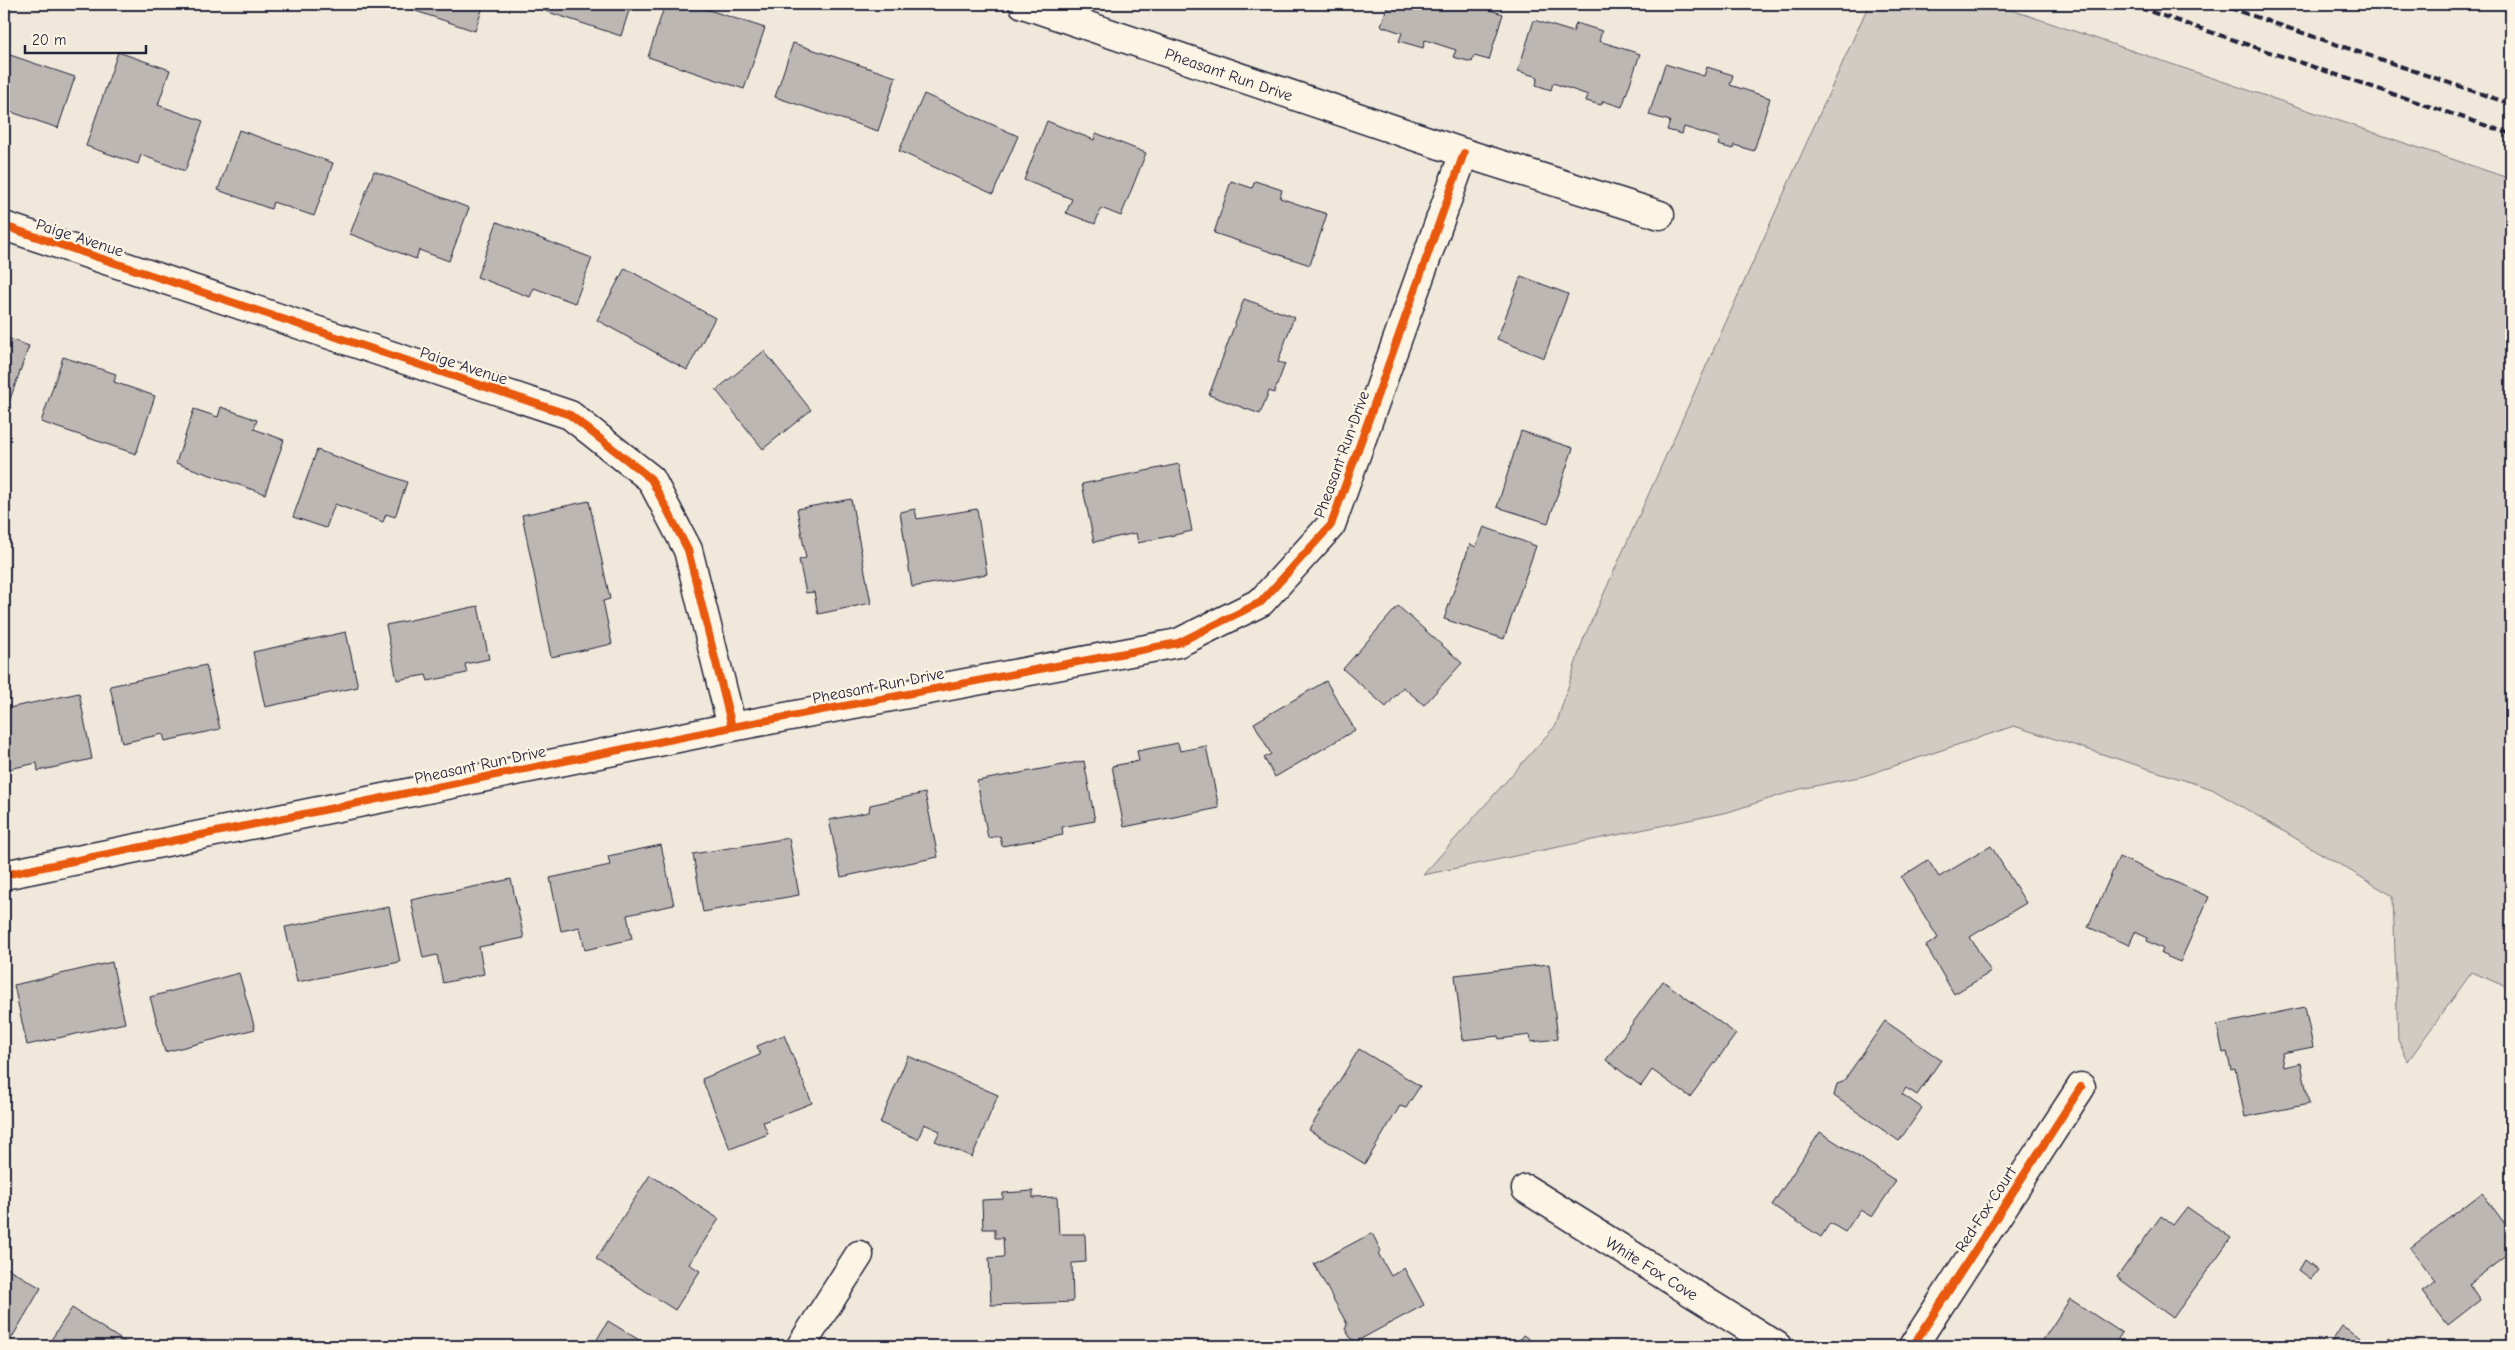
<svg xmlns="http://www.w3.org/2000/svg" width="2515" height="1350" font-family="'Comic Neue',sans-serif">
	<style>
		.green { fill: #d1cbc3; stroke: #7a767f }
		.building { fill: #bcb7b3; stroke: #22223b }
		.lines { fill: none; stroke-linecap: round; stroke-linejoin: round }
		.minor-casing { stroke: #22223b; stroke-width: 31 }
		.minor { stroke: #fcf5e5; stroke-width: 28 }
		.rail { stroke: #22223b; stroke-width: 4; stroke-dasharray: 8 4; stroke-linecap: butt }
		.cycleway-casing { stroke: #fcf5e5; stroke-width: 11 }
		.cycleway { stroke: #e8590c; stroke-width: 8 }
		.labels { text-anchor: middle; stroke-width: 4.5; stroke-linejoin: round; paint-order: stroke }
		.street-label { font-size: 16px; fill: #22223b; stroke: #fcf5e5 }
	</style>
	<rect width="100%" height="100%" fill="#efe8db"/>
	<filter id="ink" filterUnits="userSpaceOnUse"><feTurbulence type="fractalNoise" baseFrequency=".02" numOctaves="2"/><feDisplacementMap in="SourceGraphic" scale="10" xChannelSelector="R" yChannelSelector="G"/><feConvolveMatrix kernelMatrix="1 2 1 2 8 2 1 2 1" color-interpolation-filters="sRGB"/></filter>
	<g filter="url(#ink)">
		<path class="green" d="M 1869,4 L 1994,4 L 2511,179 L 2511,989 L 2472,972 L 2408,1061 L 2398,1040 L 2393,896 L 2212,789 L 2014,726 L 1864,776 L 1800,789 L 1728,812 L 1423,875 L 1556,725 L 1583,640 Z"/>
		<g class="building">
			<path d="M 395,4 L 484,4 L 475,31 Z"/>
			<path d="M 524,4 L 631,4 L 621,36 Z"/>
			<path d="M 665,4 L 690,4 L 765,28 L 744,89 L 648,57 Z"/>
			<path d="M 1388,4 L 1470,4 L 1503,14 L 1489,60 L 1474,56 L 1472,62 L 1453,57 L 1456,50 L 1425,40 L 1423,48 L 1399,41 L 1402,33 L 1381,26 Z"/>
			<path d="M 1534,20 L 1573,32 L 1576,23 L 1602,31 L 1599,41 L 1640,54 L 1622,107 L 1603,101 L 1601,105 L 1586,101 L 1588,95 L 1553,83 L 1551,90 L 1536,85 L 1538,77 L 1518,71 Z"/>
			<path d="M 793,43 L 896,77 L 878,131 L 775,97 Z"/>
			<path d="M 118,52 L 170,70 L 158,105 L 203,121 L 185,171 L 141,155 L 138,164 L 86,146 Z"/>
			<path d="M 4,53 L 75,77 L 58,128 L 11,112 L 9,119 L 4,118 Z"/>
			<path d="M 1665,64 L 1704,76 L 1707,67 L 1733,75 L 1730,85 L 1770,98 L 1754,151 L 1734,145 L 1733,149 L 1718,145 L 1720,138 L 1684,127 L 1682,134 L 1667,130 L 1670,121 L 1649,115 Z"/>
			<path d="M 924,94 L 1018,136 L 993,194 L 899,151 Z"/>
			<path d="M 1047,121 L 1094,140 L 1096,133 L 1146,153 L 1121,216 L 1101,208 L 1095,224 L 1066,213 L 1072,199 L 1024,180 Z"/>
			<path d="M 239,130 L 333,163 L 314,216 L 273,202 L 271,209 L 218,190 Z"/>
			<path d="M 374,171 L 469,208 L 449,261 L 419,250 L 416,259 L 350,234 Z"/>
			<path d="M 1231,181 L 1252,188 L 1255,181 L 1282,190 L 1280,198 L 1327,214 L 1310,265 L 1214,233 Z"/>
			<path d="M 497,222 L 592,258 L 575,303 L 534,288 L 530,297 L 477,277 Z"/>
			<path d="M 625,268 L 715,318 L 687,370 L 597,320 Z"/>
			<path d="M 1521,276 L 1568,294 L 1544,358 L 1497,339 Z"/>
			<path d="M 1244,299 L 1294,317 L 1278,362 L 1285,364 L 1274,393 L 1269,391 L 1260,414 L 1209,395 Z"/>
			<path d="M 4,337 L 29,346 L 8,405 L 4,403 Z"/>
			<path d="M 764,351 L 811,410 L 763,449 L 716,390 Z"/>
			<path d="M 63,357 L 116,374 L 114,382 L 155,396 L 136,454 L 41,422 Z"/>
			<path d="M 221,407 L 257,420 L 254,429 L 284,440 L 265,494 L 176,463 L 194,409 L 218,417 Z"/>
			<path d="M 1521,431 L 1573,448 L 1548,523 L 1497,507 Z"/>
			<path d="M 317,450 L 407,482 L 395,517 L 386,514 L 383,522 L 335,504 L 326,528 L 293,517 Z"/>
			<path d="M 1179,464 L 1192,531 L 1138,543 L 1136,533 L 1094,542 L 1082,484 Z"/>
			<path d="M 851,499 L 871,603 L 818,614 L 814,592 L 806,593 L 799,560 L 806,558 L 797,509 Z"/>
			<path d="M 589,501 L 610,599 L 603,601 L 612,644 L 551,657 L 522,515 Z"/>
			<path d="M 915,509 L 917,519 L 977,509 L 987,574 L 912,587 L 900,512 Z"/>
			<path d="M 1484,527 L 1536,546 L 1504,639 L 1444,619 L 1470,544 L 1476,547 Z"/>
			<path d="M 478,606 L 489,659 L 465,664 L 467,673 L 428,681 L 426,675 L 397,680 L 386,625 Z"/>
			<path d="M 1398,606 L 1462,663 L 1424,705 L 1403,687 L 1386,707 L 1343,669 Z"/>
			<path d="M 346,632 L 358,687 L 265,707 L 253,652 Z"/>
			<path d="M 206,665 L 220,729 L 165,741 L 163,734 L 122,743 L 110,686 Z"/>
			<path d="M 1326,681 L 1355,730 L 1275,777 L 1264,758 L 1271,754 L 1254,723 Z"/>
			<path d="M 79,693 L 92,759 L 38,771 L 37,763 L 4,770 L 4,709 Z"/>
			<path d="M 1178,743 L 1180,751 L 1206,746 L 1219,808 L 1124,827 L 1112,766 L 1139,761 L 1137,751 Z"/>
			<path d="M 1084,761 L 1095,821 L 1062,827 L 1063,835 L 1002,846 L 1000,836 L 988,838 L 977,781 Z"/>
			<path d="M 925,793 L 938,857 L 841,877 L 829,820 L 869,812 L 870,805 Z"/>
			<path d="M 789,838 L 799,895 L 703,912 L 693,854 Z"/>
			<path d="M 661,845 L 674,905 L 627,915 L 632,939 L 585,950 L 580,927 L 561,931 L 550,878 L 610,865 L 608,856 Z"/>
			<path d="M 1991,846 L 2026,903 L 1970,937 L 1991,972 L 1954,994 L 1926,946 L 1938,938 L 1901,877 L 1928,860 L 1939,877 Z"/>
			<path d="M 2119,857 L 2209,897 L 2180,962 L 2161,954 L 2163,949 L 2147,941 L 2148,938 L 2135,932 L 2129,945 L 2088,927 Z"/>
			<path d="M 511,879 L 524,938 L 479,947 L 484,974 L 443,983 L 437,955 L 423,958 L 411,900 Z"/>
			<path d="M 389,907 L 400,962 L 297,982 L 285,927 Z"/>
			<path d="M 112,962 L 125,1023 L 27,1045 L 14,985 Z"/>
			<path d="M 1549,964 L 1558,1039 L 1531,1042 L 1530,1035 L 1499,1039 L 1498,1036 L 1463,1040 L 1455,975 Z"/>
			<path d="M 239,973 L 255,1029 L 165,1052 L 150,997 Z"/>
			<path d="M 1663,981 L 1736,1034 L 1690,1097 L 1652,1070 L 1641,1086 L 1606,1060 Z"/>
			<path d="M 2305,1007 L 2313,1047 L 2282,1053 L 2284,1067 L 2301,1063 L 2309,1104 L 2245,1117 L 2235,1069 L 2231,1070 L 2227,1052 L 2223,1053 L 2217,1025 Z"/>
			<path d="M 1885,1021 L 1941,1060 L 1917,1095 L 1906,1088 L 1902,1094 L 1922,1108 L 1899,1141 L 1834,1096 L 1837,1084 L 1843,1082 Z"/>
			<path d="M 784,1035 L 812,1103 L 763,1122 L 768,1134 L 730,1149 L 702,1079 L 760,1055 L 757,1046 Z"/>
			<path d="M 1359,1049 L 1420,1086 L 1406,1108 L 1400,1106 L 1365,1164 L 1309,1130 Z"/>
			<path d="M 908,1056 L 998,1095 L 972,1157 L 935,1141 L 940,1131 L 924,1124 L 918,1139 L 880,1123 Z"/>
			<path d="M 1820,1132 L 1896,1181 L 1872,1217 L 1860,1210 L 1845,1232 L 1830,1223 L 1821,1237 L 1772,1205 Z"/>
			<path d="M 650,1175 L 719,1219 L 689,1264 L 700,1271 L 675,1310 L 596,1259 Z"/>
			<path d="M 1033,1191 L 1033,1198 L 1057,1197 L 1059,1234 L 1085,1234 L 1086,1262 L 1072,1263 L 1073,1302 L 991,1305 L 989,1258 L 1004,1257 L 1003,1238 L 995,1238 L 995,1229 L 983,1229 L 982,1200 L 1003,1199 L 1003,1193 Z"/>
			<path d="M 2482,1193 L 2511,1232 L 2511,1252 L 2469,1284 L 2480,1300 L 2448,1325 L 2422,1291 L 2436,1281 L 2410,1248 Z"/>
			<path d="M 2187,1207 L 2231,1238 L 2173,1318 L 2117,1277 L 2161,1216 L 2173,1225 Z"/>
			<path d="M 1372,1233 L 1381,1251 L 1378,1253 L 1391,1276 L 1404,1268 L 1424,1305 L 1357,1341 L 1351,1339 L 1345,1329 L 1347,1324 L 1314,1264 Z"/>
			<path d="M 2305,1260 L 2318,1270 L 2311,1279 L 2299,1270 Z"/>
			<path d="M 4,1266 L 41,1288 L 7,1346 L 4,1346 Z"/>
			<path d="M 2070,1299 L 2122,1333 L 2113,1346 L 2039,1346 Z"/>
			<path d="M 72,1308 L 131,1346 L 47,1346 Z"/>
			<path d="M 608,1321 L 649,1346 L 593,1346 Z"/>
			<path d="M 2342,1326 L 2375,1346 L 2329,1346 Z"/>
			<path d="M 1523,1335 L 1540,1346 L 1515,1346 Z"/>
			<path d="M 2388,1338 L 2401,1346 L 2383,1346 Z"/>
		</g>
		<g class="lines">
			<g class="minor-casing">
				<g id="minor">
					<path d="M 1023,4 L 1464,153 L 1660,215"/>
					<path d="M 4,226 L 570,415 L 651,479 L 688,550 L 732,727"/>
					<path d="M 4,875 L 732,727 L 1178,643 L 1261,602 L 1331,525 L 1464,153"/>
					<path d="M 1526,1189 L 1777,1346"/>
					<path d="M 801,1346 L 859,1255"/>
					<path d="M 1913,1346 L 2081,1087"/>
				</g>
			</g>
			<use href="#minor" class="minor"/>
			<g class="rail">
				<path d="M 2128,4 L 2511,134"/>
				<path d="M 2218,4 L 2511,104"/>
			</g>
			<g class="cycleway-casing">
				<g id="cycleway">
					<path d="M 4,226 L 570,415 L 651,479 L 688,550 L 732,727"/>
					<path d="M 4,875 L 732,727 L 1178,643 L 1261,602 L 1331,525 L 1464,153"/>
					<path d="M 1913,1346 L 2081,1087"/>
				</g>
			</g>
			<use href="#cycleway" class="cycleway"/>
		</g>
	</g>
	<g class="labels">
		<g class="street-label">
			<text transform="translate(1229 74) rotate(19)" y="6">Pheasant Run Drive</text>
			<text transform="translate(80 237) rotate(18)" y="6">Paige Avenue</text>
			<text transform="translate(464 365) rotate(18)" y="6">Paige Avenue</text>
			<text transform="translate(1341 454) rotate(-70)" y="6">Pheasant Run Drive</text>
			<text transform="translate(878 685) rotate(-11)" y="6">Pheasant Run Drive</text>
			<text transform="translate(480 764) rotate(-12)" y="6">Pheasant Run Drive</text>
			<text transform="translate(1985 1209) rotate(-57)" y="6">Red Fox Court</text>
			<text transform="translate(1652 1268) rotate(32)" y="6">White Fox Cove</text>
		</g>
	</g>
	<rect width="2515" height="1350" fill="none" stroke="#fcf5e5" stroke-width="20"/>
	<rect x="10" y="10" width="2495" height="1330" fill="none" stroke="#22223b" stroke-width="2" filter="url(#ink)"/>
	<path d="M25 45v8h121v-8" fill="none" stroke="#22223b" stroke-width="2.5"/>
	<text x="32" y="45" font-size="15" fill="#22223b" stroke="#fcf5e5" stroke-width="4" paint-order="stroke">20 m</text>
</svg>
